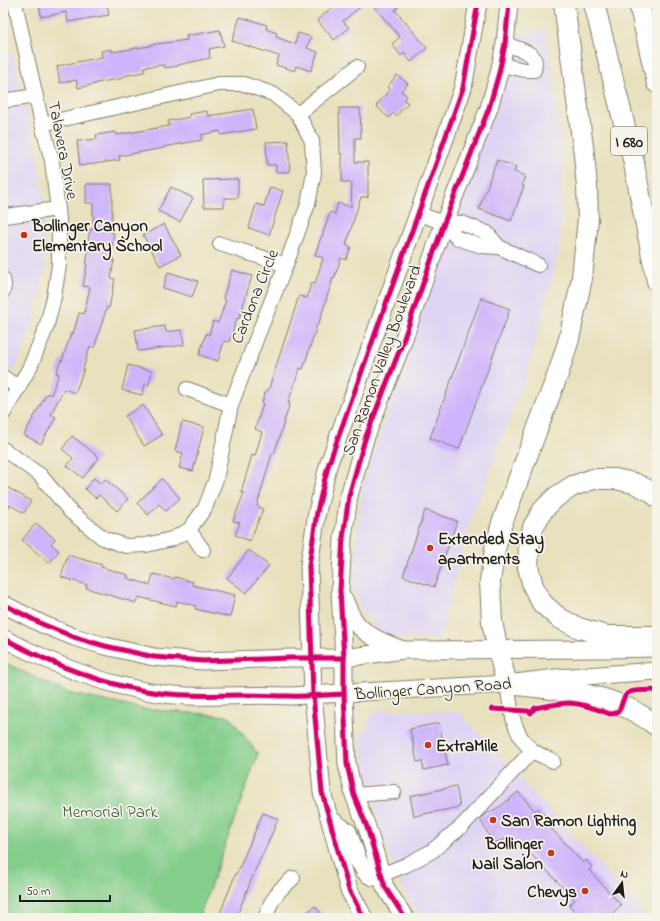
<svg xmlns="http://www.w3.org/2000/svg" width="660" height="921" font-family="'Indie Flower',sans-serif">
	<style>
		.built { fill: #e0d4f4 }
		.green { fill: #84ce8c; stroke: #507554 }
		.building { fill: #cdb5fb }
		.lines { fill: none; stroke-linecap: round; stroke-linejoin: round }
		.minor-casing { stroke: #827e6d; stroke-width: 16 }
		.major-casing { stroke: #827e6d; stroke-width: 19 }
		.highway-casing { stroke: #827e6d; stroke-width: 22 }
		.minor { stroke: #fff; stroke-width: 14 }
		.major { stroke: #fff; stroke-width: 17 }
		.highway { stroke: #fff; stroke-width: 20 }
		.cycleway-casing { stroke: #f7f3e8; stroke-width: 8 }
		.cycleway { stroke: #d6006c; stroke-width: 5 }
		.poi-dot { fill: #c8321e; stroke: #f7f3e8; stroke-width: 1.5 }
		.labels { text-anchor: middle; stroke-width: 3.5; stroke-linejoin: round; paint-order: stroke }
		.shield { fill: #f7f3e8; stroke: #5e5c59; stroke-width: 1 }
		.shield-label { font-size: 16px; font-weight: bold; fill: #1c1c1c }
		.street-label { font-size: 17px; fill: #1c1c1c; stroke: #f7f3e8 }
		.poi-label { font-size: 17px; font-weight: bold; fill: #1c1c1c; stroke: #f7f3e8; text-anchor: start }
		.park-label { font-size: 17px; fill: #405a43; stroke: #f7f3e8 }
	</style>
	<rect width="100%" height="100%" fill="#f7f3e8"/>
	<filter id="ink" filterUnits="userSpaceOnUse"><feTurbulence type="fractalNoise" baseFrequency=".025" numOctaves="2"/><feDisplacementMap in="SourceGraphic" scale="8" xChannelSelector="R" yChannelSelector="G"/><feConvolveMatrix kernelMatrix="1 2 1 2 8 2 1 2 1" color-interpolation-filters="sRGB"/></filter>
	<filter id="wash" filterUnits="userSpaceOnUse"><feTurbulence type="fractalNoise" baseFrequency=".012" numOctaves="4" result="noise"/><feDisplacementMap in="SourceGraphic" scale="16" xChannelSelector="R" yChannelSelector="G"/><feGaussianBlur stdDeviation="0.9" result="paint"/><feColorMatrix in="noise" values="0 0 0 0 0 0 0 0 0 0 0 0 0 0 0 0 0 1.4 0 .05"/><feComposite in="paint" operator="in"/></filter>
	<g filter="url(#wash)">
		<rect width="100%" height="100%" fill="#e8e1be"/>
		<g class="built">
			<path d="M 545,30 L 554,81 L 562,160 L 560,245 L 528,370 L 469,525 L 439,639 L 393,637 L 375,628 L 362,610 L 351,585 L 363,482 L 407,357 L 516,35 Z"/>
			<path d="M 13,53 L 37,155 L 44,201 L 45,268 L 34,320 L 17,365 L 3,388 L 3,55 Z"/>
			<path d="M 379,710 L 459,712 L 649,918 L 423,918 L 406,895 L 389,856 L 367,779 L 360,742 L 360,731 L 366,731 L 367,724 L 370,718 L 374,713 Z"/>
		</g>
		<path class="green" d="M 3,662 L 68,693 L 142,709 L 229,716 L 258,754 L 199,918 L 3,918 Z"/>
		<g id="blocks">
			<g class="building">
				<path d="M 39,3 L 107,3 L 109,15 L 68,22 L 66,12 L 41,17 Z"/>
				<path d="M 338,3 L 365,3 L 343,21 L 349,28 L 334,40 L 317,20 Z"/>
				<path d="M 371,3 L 403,3 L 395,10 L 427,48 L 411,62 L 404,53 L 401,56 L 392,44 L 400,37 Z"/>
				<path d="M 240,17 L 267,25 L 266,29 L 277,33 L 276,37 L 295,44 L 298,33 L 311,37 L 307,48 L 318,52 L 311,71 L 296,66 L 295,71 L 276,65 L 279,56 L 232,41 Z"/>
				<path d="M 220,30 L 224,46 L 209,49 L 210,58 L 178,65 L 178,66 L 165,68 L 164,65 L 144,67 L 144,72 L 123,76 L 123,78 L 96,83 L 96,84 L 78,88 L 76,80 L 60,83 L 57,66 L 102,57 L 101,51 L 112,49 L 112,52 L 150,46 L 150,45 L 187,40 L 186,36 Z"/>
				<path d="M 397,75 L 408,84 L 401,91 L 407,96 L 404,100 L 408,103 L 396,116 L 393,113 L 389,118 L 376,106 L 390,89 L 387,87 Z"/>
				<path d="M 339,108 L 360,108 L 361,138 L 355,138 L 355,162 L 368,162 L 368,197 L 361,197 L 346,245 L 351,247 L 346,260 L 341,258 L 334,279 L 333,278 L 319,323 L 318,322 L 303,369 L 300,368 L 288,403 L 290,403 L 274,454 L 272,453 L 257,506 L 263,509 L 250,541 L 235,535 L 240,523 L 233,521 L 244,493 L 241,492 L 252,455 L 255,456 L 262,432 L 255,429 L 263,404 L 262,403 L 266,390 L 268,391 L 299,296 L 307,298 L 311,283 L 315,284 L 323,258 L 315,255 L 321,237 L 322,237 L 330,212 L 335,214 L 338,203 L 351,207 L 352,183 L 342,182 L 342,154 L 340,154 Z"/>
				<path d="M 253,109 L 256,129 L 221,135 L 220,131 L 201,135 L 202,140 L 164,147 L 164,148 L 119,156 L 120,160 L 80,166 L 77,141 L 97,139 L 96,135 L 116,132 L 116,135 L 169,126 L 168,121 L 190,117 L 189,114 L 207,111 L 208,116 Z"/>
				<path d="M 288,141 L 290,172 L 276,172 L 276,165 L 267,165 L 266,142 Z"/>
				<path d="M 497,160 L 516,167 L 514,172 L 525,176 L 522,185 L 524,186 L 511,221 L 479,209 Z"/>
				<path d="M 238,179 L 238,198 L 224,198 L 224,207 L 204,207 L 203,180 Z"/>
				<path d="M 86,184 L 112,184 L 112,233 L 114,233 L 110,258 L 114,259 L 111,278 L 115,279 L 109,308 L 107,307 L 94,348 L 90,346 L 83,369 L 84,369 L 75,393 L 64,389 L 51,414 L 56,417 L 41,444 L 24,435 L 47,393 L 51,395 L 59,374 L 56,373 L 61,360 L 62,361 L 71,333 L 73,334 L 79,313 L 84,314 L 90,287 L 83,286 L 87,265 L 86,265 L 90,240 L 88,239 L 90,229 L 93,230 L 93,203 L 86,203 Z"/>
				<path d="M 171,187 L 193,198 L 180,222 L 158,211 Z"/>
				<path d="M 270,187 L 283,191 L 269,235 L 249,228 L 256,204 L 264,206 Z"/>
				<path d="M 164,224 L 181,255 L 160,266 L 143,235 Z"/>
				<path d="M 232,270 L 252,276 L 239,319 L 237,318 L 229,342 L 224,341 L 218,361 L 199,355 L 206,334 L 209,335 L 213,321 L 218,323 L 226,300 L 223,298 Z"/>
				<path d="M 168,272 L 198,281 L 192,297 L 163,288 Z"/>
				<path d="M 481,298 L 510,309 L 459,449 L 430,438 Z"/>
				<path d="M 165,326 L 166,332 L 182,330 L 184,345 L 138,351 L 135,330 Z"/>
				<path d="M 128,365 L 152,371 L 149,385 L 145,384 L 142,395 L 122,390 Z"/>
				<path d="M 143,405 L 162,435 L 144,446 L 125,416 Z"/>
				<path d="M 182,422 L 204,427 L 193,471 L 179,468 L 183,453 L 175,451 Z"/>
				<path d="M 72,436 L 99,457 L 83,478 L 67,466 L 73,458 L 62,449 Z"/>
				<path d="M 94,478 L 101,484 L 105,479 L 128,499 L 117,511 L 99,495 L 96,498 L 85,489 Z"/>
				<path d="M 162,479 L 180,498 L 166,511 L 159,504 L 148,515 L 137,503 Z"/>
				<path d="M 3,485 L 31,501 L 24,513 L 10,505 L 3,517 Z"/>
				<path d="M 425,510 L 457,521 L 434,587 L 403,576 Z"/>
				<path d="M 36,523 L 55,539 L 51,544 L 59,551 L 49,563 L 22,540 Z"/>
				<path d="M 249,550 L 269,566 L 246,593 L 227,578 Z"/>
				<path d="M 68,555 L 102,565 L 101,567 L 128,575 L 127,578 L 150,585 L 153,574 L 174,579 L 175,577 L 193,582 L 192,585 L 235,595 L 230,617 L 195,609 L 196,606 L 177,601 L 176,606 L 138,597 L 136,603 L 86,588 L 87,585 L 61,577 Z"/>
				<path d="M 439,723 L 448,765 L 424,770 L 422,761 L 417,762 L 410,729 Z"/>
				<path d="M 456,786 L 460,807 L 414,816 L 410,796 Z"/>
				<path d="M 518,792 L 535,811 L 538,808 L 545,816 L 542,818 L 583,863 L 586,860 L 592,867 L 589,870 L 621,905 L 607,918 L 592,918 L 586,913 L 581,918 L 569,905 L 575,900 L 533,856 L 524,848 L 506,839 L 493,843 L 480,819 L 484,815 L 501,806 Z"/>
				<path d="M 263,813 L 278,819 L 268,843 L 256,868 L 236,918 L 218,918 L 236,873 L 237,873 Z"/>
				<path d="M 315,906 L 325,918 L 300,918 Z"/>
			</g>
		</g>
	</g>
	<g filter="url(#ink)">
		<use href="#blocks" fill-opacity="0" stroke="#827e6d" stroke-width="1"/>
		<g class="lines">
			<g class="minor-casing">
				<g id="minor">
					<path d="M 501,65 L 525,70 L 534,70 C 535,66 536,61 533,57 C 529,51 512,47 505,44"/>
					<path d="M 3,101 L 36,96"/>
					<path d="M 298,114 L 357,67"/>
					<path d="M 419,214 L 444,223 L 462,223 L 487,233 L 499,247"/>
					<path d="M 3,215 L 5,216 L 58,209"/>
					<path d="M 444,223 L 457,238 L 482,246 L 499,247 L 538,265"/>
					<path d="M 220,244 L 286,265"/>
					<path d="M 3,279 L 4,285 L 3,291"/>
					<path d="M 3,377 L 19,388"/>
					<path d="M 187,389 L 231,405"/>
					<path d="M 3,414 L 30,367 L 46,328 L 54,297 L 59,265 L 59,219 L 52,161 L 42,124 L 15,3"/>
					<path d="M 3,449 L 40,475 L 71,512 L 103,538 L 126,546 L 146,545 L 172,539 L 189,530 L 205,508 L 216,479 L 231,405 L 259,332 L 286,265 L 308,204 L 314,173 L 312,141 L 298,114 L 273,94 L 244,84 L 219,84 L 42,124"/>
					<path d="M 189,530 L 203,550"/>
					<path d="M 507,684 C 511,707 512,733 531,749 C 537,755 546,757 553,761"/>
					<path d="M 354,795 L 394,792"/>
					<path d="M 381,875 L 406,865 L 432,851 L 462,826 L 532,751"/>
					<path d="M 265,918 L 271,903 L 280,890 L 293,878"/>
				</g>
			</g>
			<g class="major-casing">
				<g id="major">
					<path d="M 344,599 C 347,607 351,617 357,624 C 368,637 387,644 403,650"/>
					<path d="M 3,604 L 42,624 L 74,637 L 105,646 L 154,657 L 203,661 L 290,658 L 344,658 L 403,650 L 604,649 L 657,648"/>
					<path d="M 3,638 C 59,668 122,693 187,696 C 221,697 255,694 290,696 L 507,684 L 556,678 L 657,671"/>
					<path d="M 330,819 L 348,832 L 358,860 L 367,874 L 373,877 L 381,875"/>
					<path d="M 364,918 L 349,890 L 322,792 L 313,695 L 309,566 L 317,512 L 328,466 L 463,88 L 478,3"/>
					<path d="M 405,918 L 385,887 L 367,827 L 354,795 L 347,764 L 344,694 L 344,658 L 340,591 L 343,538 L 349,496 L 365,439 L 402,344 L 444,223 L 489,108 L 499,73 L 505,44 L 509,3"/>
				</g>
			</g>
			<g class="highway-casing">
				<g id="highway">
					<path d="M 564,3 L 584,154 L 587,187 L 588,219 L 585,248 L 582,278 L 569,339 L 559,371 L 502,523 L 495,549 L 490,581 L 492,622 L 498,650 L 507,684 C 543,688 589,691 623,706 C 635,711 646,718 657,726"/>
					<path d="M 594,3 L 633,159 L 657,281"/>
					<path d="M 639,3 L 657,83"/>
					<path d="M 657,497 L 652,492 L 634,483 L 615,479 L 593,479 L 573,486 L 556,497 L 543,510 L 533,527 L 529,546 L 528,567 L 533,586 L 542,603 L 559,618 L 579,628 L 607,636 L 657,636"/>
				</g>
			</g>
			<use href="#minor" class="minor"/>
			<use href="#major" class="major"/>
			<use href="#highway" class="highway"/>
			<g class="cycleway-casing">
				<g id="cycleway">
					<path d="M 3,604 L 42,624 L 74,637 L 105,646 L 154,657 L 203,661 L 290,658 L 344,658"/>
					<path d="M 3,638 C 51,664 105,686 159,693 C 187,697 216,695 244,695 C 259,695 274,696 289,696 C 308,697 326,695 344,694"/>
					<path d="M 492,709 L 528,711 L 531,713 L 535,708 C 546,706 559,703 570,703 C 583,704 597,709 610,714 C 625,714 619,699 628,693 C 634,689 649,691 657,690"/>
					<path d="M 364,918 L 349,890 L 322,792 L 313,695 L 309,566 L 317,512 L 328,466 L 463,88 L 478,3"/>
					<path d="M 405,918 L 385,887 L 367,827 L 354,795 L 347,764 L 344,694 L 344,658 L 340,591 L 343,538 L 349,496 L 365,439 L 402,344 L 444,223 L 489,108 L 499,73 L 505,44 L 509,3"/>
				</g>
			</g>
			<use href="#cycleway" class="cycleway"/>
		</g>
	</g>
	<g class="poi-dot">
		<circle cx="24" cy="235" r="4"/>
		<circle cx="430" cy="548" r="4"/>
		<circle cx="428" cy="745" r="4"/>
		<circle cx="493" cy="820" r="4"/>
		<circle cx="551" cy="853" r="4"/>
		<circle cx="585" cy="891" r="4"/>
	</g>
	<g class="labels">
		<rect class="shield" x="611" y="127" width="36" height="28" rx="3"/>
		<g class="shield-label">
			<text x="629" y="147">I 680</text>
		</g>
		<g class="street-label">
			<text transform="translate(64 150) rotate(79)" y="6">Talavera Drive</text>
			<text transform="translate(254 296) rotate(-68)" y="6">Cardona Circle</text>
			<text transform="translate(381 360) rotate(-70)" y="6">San Ramon Valley Boulevard</text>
			<text transform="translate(433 688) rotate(-4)" y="6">Bollinger Canyon Road</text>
		</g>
		<g class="poi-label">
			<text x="32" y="231">Bollinger Canyon<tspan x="32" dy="20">Elementary School</tspan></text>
			<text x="438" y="544">Extended Stay<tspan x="438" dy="20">apartments</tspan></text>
			<text x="436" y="751">ExtraMile</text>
			<text x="501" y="826">San Ramon Lighting</text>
			<text x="543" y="849" text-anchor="end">Bollinger<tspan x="543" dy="20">Nail Salon</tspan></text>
			<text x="577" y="897" text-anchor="end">Chevys</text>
		</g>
		<g class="park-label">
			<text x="110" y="817">Memorial Park</text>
		</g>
	</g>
	<rect width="660" height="921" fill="none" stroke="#f7f3e8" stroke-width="16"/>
	<g transform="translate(622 883) rotate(15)" stroke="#f7f3e8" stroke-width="3" paint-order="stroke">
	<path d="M0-3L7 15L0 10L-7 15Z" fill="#1c1c1c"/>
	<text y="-6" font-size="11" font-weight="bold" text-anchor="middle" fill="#1c1c1c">N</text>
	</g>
	<path d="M20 895v6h90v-6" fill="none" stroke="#1c1c1c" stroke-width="2"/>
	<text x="26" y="895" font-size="12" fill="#1c1c1c" stroke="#f7f3e8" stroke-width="3" paint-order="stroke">50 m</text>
</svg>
